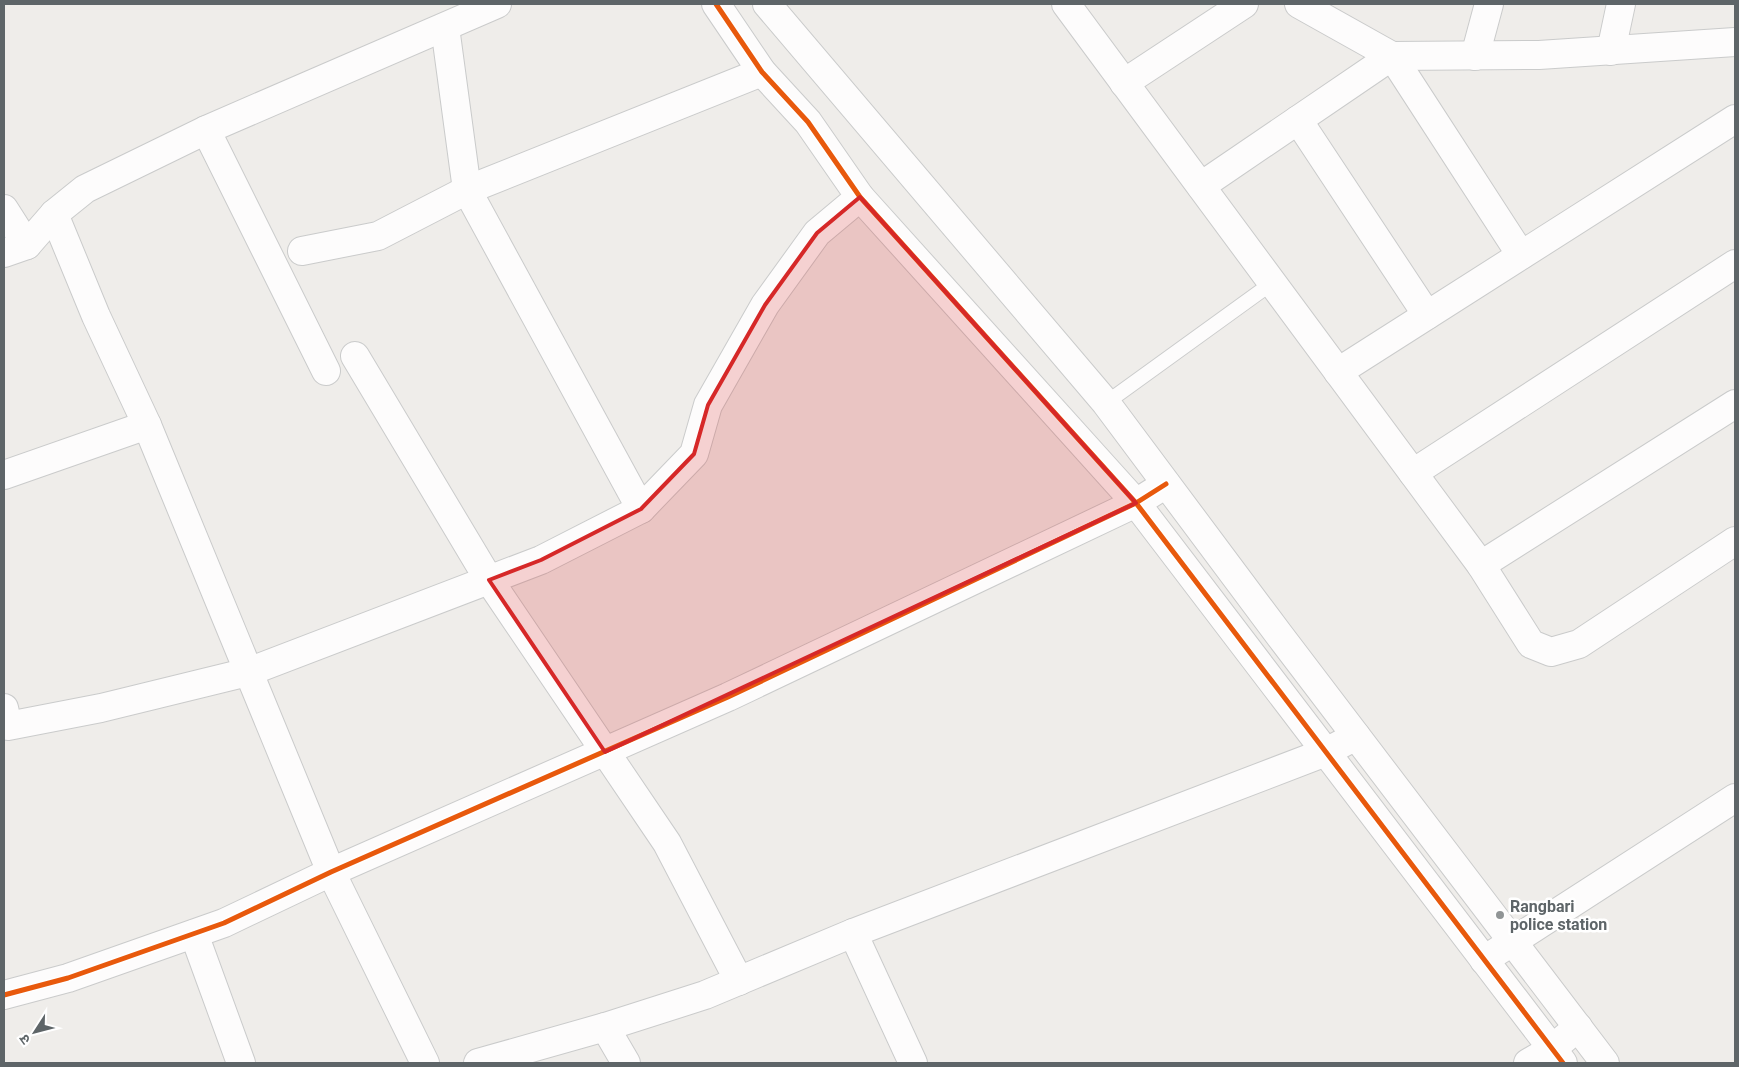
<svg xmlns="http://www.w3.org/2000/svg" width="1739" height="1067" font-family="Roboto,'Noto Sans Devanagari',sans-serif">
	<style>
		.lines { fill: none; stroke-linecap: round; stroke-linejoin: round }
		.service-casing { stroke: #cacbcb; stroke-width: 16 }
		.minor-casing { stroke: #cacbcb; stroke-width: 30 }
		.tertiary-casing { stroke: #cacbcb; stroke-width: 30 }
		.service { stroke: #fdfcfc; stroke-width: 14 }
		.minor { stroke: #fdfcfc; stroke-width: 28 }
		.tertiary { stroke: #fdfcfc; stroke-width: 28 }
		.cycleway-casing { stroke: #fff; stroke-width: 8 }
		.cycleway { stroke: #e8590c; stroke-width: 5 }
		.marked { fill: #d62828; fill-opacity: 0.2; stroke: #d62828; stroke-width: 4; stroke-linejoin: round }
		.poi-dot { fill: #919596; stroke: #fff; stroke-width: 2 }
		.labels { text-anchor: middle; stroke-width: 5; stroke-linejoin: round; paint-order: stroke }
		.poi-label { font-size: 16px; font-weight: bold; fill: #5e6568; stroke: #fff; text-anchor: start }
	</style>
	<rect width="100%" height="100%" fill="#efedea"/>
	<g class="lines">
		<g class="service-casing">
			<path id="service" d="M 1106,403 L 1272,283"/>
		</g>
		<g class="minor-casing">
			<g id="minor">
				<path d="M 1066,4 L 1481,565 L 1531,644 L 1551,652 L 1579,644 L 1735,541"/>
				<path d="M 1299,4 L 1392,56 L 1539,55 L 1735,42"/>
				<path d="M 445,27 L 467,190 L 641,509"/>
				<path d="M 1611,51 L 1621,4"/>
				<path d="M 1475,56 L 1489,4"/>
				<path d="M 1124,83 L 1244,4"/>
				<path d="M 1298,120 L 1427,315"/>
				<path d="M 206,130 L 326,371"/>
				<path d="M 1201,186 L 1392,56 L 1521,255"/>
				<path d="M 4,209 L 27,245"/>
				<path d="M 54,214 L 96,316 L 147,425 L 331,872 L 425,1063"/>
				<path d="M 302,251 L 378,236 L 467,190 L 762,72"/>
				<path d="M 4,253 L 27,245 L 54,214 L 85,189 L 206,130 L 497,4"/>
				<path d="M 355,356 L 489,580 L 667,843 L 739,981"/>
				<path d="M 1338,372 L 1735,119"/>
				<path d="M 1413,473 L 1735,264"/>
				<path d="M 4,475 L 147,425"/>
				<path d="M 1481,565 L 1735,404"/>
				<path d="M 4,708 L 8,726 L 101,708 L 248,672 L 541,560 L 641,509 L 694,454 L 708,405 L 765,305 L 817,233 L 860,197"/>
				<path d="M 853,933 L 913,1063"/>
				<path d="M 194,934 L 241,1063"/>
				<path d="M 1484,960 L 1735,798"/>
				<path d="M 4,995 L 68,978 L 224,923 L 331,872 L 728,697 L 1136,503 L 1166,484"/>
				<path d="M 605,1027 L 626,1063"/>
				<path d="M 478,1063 L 605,1027 L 705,995 L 853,933 L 1326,752 L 1356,736"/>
				<path d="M 1528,1063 L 1552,1049 L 1578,1027"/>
			</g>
		</g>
		<g class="tertiary-casing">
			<g id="tertiary">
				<path d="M 716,4 L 762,72 L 808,122 L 860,197 L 1136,503 L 1563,1063"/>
				<path d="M 767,4 L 1106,403 L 1280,636 L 1605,1063"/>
			</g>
		</g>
		<use href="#service" class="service"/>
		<use href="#minor" class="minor"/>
		<use href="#tertiary" class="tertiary"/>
		<g class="cycleway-casing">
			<g id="cycleway">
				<path d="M 716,4 L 762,72 L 808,122 L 860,197 L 1136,503 L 1563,1063"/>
				<path d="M 4,995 L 68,978 L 224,923 L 331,872 L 728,697 L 1136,503 L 1166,484"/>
			</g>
		</g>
		<use href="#cycleway" class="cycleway"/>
	</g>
	<path class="marked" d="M 860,197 L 1136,503 L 605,752 L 489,580 L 541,560 L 641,509 L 694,454 L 708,405 L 765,305 L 817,233 Z"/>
	<circle class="poi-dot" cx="1500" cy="915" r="5"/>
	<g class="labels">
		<g class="poi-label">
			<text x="1510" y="912">Rangbari<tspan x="1510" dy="18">police station</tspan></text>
		</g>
	</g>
	<rect width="1739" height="1067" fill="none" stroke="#5e6568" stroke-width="10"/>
	<g transform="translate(35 1032) rotate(234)" stroke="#ffffff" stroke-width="4" paint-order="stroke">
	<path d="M0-4L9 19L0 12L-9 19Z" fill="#5e6568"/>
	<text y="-8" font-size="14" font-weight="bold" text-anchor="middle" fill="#5e6568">उ</text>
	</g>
</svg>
